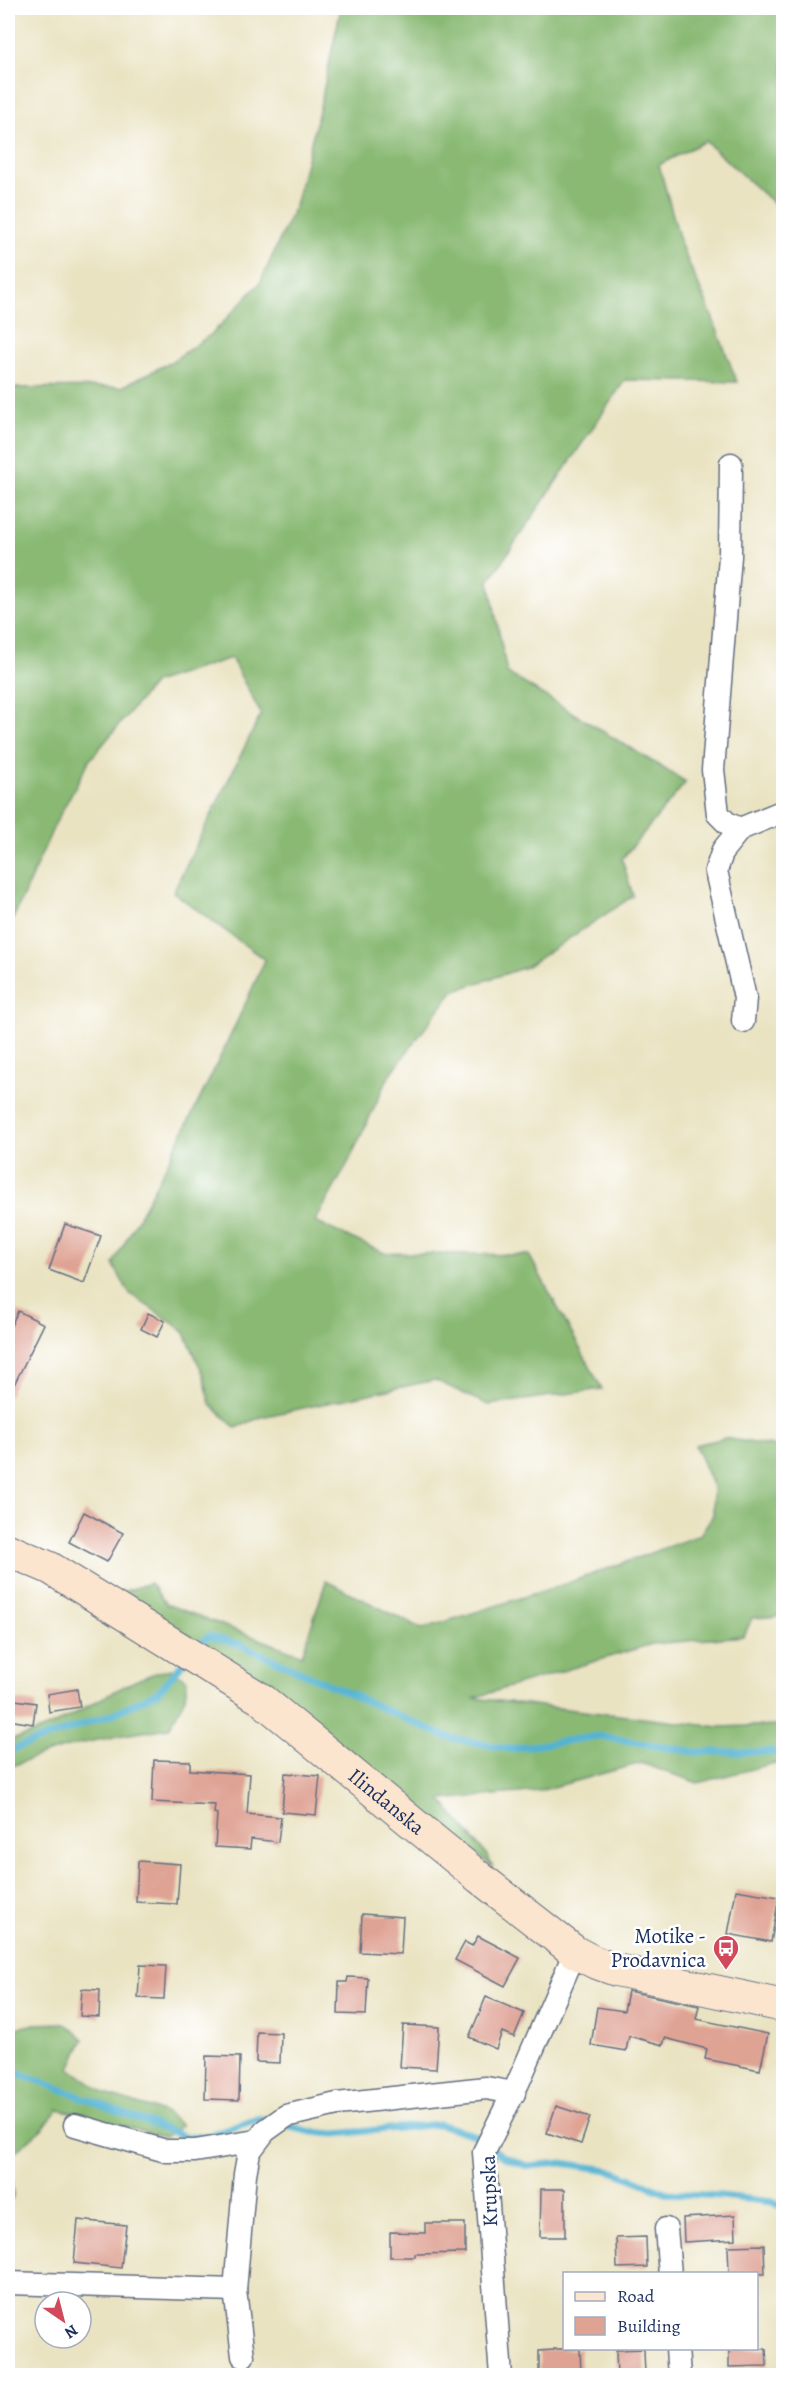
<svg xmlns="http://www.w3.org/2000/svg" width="791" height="2383" font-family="Alegreya,serif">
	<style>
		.forest { fill: #89b973; stroke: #527468; stroke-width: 1.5 }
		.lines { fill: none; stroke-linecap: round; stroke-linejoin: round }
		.stream { stroke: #53b3d2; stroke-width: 7 }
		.building { fill: #dfa394 }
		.street-casing { stroke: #636e81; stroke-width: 25 }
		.secondary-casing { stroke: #636e81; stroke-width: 34 }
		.street { stroke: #fff; stroke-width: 22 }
		.secondary { stroke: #fce5cf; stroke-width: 32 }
		.labels { text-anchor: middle; stroke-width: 5; stroke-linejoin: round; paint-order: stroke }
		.street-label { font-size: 21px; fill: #1b2f5e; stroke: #fff }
		.poi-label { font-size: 21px; fill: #1b2f5e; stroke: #fff; text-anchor: end }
	</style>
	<rect width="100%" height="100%" fill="#fff"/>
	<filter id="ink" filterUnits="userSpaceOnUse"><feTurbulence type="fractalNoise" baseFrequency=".0167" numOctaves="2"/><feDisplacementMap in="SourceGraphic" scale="12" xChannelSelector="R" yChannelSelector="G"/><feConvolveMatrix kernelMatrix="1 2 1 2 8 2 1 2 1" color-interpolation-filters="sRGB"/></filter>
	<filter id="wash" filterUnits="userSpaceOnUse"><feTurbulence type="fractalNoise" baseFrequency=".008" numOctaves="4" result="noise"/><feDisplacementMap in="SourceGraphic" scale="24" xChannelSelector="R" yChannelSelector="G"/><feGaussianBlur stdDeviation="1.35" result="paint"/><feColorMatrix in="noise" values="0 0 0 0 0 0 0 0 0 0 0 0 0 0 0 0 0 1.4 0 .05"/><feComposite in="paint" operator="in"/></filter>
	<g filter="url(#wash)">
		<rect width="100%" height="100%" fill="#eae3c2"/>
		<g class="forest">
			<path d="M 341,8 L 783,8 L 783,212 L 705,141 L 659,165 L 682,248 L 710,311 L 737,382 L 625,380 L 489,581 L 507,673 L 686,782 L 622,859 L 633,896 L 526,967 L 453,991 L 389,1076 L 348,1163 L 315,1222 L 384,1253 L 529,1255 L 602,1389 L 488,1405 L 435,1380 L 261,1417 L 236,1428 L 210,1404 L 204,1376 L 184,1331 L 129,1293 L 113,1264 C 168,1165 219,1064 265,960 L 173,892 L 261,714 L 231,658 L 154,683 L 89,761 L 55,824 L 8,930 L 8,388 L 122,387 L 169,363 L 213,333 L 260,283 L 295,206 L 319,111 Z"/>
			<path d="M 725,1438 L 783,1448 L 783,1616 L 752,1618 L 744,1636 L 652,1644 L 473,1698 L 719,1727 L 779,1725 L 783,1728 L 783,1771 L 775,1763 L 698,1783 L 641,1763 L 539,1791 L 441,1800 L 486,1854 L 493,1867 L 282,1698 L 162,1618 L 119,1593 L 150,1583 L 166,1604 L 302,1655 L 326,1581 L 422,1629 L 568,1583 L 700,1535 L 713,1515 L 713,1487 L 695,1445 Z"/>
			<path d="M 171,1669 L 187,1680 L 185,1698 L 169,1728 C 114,1736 59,1745 8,1768 L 8,1740 C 67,1730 112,1681 171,1669 Z"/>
			<path d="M 65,2023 L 84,2039 L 70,2068 L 106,2094 L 166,2113 L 181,2126 L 165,2137 L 58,2109 L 43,2128 L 9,2157 L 13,2197 L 8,2203 L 8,2030 L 35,2024 Z"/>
		</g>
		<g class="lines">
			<g class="stream">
				<path d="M 197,1648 L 208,1636 L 241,1645 L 446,1737 L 510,1749 L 599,1736 L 694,1752 L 772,1752 L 784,1758"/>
				<path d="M 8,1751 L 113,1714 L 158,1692 L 185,1661"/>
				<path d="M 8,2069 L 186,2137 L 209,2136 L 257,2119 L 269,2122"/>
				<path d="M 283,2125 L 312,2132 L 336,2134 L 439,2124 L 477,2136 L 502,2156 L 527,2166 L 562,2163 L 609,2170 L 668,2193 L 721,2196 L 772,2202 L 784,2208"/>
			</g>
		</g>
		<g id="blocks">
			<g class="building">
				<path d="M 65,1224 L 101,1236 L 84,1283 L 49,1270 Z"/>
				<path d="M 18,1311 L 44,1324 L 8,1397 L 8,1332 Z"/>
				<path d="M 148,1313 L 165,1321 L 157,1337 L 141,1329 Z"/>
				<path d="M 84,1512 L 123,1533 L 107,1562 L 69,1542 Z"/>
				<path d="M 77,1689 L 80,1707 L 49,1712 L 47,1694 Z"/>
				<path d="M 8,1699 L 36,1703 L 33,1724 L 8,1720 Z"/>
				<path d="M 154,1760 L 190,1761 L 190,1770 L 250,1774 L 247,1814 L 281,1817 L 278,1842 L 251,1839 L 250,1849 L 215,1847 L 217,1814 L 214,1813 L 215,1805 L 152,1802 Z"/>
				<path d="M 285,1773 L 320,1776 L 316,1815 L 282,1812 Z"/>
				<path d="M 138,1861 L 180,1864 L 177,1904 L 136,1902 Z"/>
				<path d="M 736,1890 L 779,1897 L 771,1942 L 728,1934 Z"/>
				<path d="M 362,1914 L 403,1917 L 401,1954 L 360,1952 Z"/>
				<path d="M 478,1936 L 520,1958 L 505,1986 L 455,1960 L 465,1942 L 472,1946 Z"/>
				<path d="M 140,1965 L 166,1966 L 164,1999 L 138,1998 Z"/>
				<path d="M 348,1977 L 368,1978 L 366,2015 L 338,2014 L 339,1982 L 347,1982 Z"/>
				<path d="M 82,1989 L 100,1990 L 99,2017 L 80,2016 Z"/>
				<path d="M 628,1991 L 699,2006 L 696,2019 L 768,2034 L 760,2070 L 705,2059 L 707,2049 L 665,2038 L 663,2045 L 629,2036 L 626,2051 L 591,2045 L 597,2007 L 624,2011 Z"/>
				<path d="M 486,1997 L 524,2013 L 514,2037 L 502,2032 L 496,2049 L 469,2037 Z"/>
				<path d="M 403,2025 L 439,2027 L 436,2069 L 400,2067 Z"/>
				<path d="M 257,2032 L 281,2033 L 280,2063 L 256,2062 Z"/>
				<path d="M 206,2056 L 240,2057 L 239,2100 L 205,2099 Z"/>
				<path d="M 556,2106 L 590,2117 L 581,2144 L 547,2133 Z"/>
				<path d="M 541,2189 L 565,2189 L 565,2237 L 540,2237 Z"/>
				<path d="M 735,2215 L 736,2239 L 684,2242 L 683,2218 Z"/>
				<path d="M 78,2220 L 126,2225 L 121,2268 L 74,2263 Z"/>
				<path d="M 425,2223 L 465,2223 L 465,2253 L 415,2254 L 415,2257 L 390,2257 L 390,2232 L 425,2233 Z"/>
				<path d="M 646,2237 L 647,2267 L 617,2268 L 616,2238 Z"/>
				<path d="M 764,2245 L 765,2274 L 729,2274 L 728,2246 Z"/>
				<path d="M 554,2349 L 580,2349 L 581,2376 L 539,2376 L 539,2351 L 554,2350 Z"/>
				<path d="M 644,2349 L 645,2376 L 617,2376 L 616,2350 Z"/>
				<path d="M 729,2349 L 766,2349 L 767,2366 L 729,2367 Z"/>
			</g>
		</g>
	</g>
	<g filter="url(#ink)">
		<use href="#blocks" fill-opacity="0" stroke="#636e81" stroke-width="1.5"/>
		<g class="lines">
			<g class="street-casing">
				<g id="street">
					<path d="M 731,464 L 730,556 L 713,770 L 718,814 L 727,823 L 740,829 L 723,850 L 716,871 L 745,998 L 743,1021"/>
					<path d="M 740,829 L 784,811"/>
					<path d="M 75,2125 L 166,2151 L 195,2151 L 256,2141"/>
					<path d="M 666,2229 L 670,2274"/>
					<path d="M 8,2283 L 235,2290"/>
					<path d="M 677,2348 L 679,2376"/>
					<path d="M 243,2356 L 235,2290 L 245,2174 L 249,2152 L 265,2131 L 286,2116 L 337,2104 L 486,2088 L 514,2093"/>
					<path d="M 501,2376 L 484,2152 L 518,2083 L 575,1952"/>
				</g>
			</g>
			<g class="secondary-casing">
				<g id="secondary">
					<path id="s1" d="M 8,1550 L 50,1568 L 261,1699 L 480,1878 L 575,1952 L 594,1962 L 616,1970 L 784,2006"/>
				</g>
			</g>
			<use href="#street" class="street"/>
			<use href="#secondary" class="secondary"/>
		</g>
	</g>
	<defs>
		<g id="bus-pin" transform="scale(1.35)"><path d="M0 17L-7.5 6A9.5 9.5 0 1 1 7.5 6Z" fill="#d1495b" stroke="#fff"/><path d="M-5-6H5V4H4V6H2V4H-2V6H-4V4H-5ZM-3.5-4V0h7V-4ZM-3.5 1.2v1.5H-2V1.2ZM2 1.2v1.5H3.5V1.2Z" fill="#fff"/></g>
	</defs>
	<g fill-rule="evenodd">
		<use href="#bus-pin" x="726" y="1948"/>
	</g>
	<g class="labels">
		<g class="street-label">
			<text dy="7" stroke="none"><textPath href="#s1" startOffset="456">Ilindanska</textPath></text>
			<text transform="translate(489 2191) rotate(-92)" y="7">Krupska</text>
		</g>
		<g class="poi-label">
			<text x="706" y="1943">Motike -<tspan x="706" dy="24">Prodavnica</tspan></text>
		</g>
	</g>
	<rect width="791" height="2383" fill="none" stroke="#fff" stroke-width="30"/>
	<rect x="563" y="2272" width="195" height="78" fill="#ffffff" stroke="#a4acbf" stroke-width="1.5"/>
	<rect x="575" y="2292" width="30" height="9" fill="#fce5cf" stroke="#a4acbf" stroke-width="1.5"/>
	<text x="617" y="2302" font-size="18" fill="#1b2f5e">Road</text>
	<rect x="575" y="2317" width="30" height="18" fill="#dfa394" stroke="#a4acbf" stroke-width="1.5"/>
	<text x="617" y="2332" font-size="18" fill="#1b2f5e">Building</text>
	<g transform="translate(63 2320) rotate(145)"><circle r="28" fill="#ffffff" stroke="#a4acbf" stroke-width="1.5"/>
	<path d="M0-4.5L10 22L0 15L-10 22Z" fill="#d1495b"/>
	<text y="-9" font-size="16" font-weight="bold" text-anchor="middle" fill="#1b2f5e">N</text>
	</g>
</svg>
